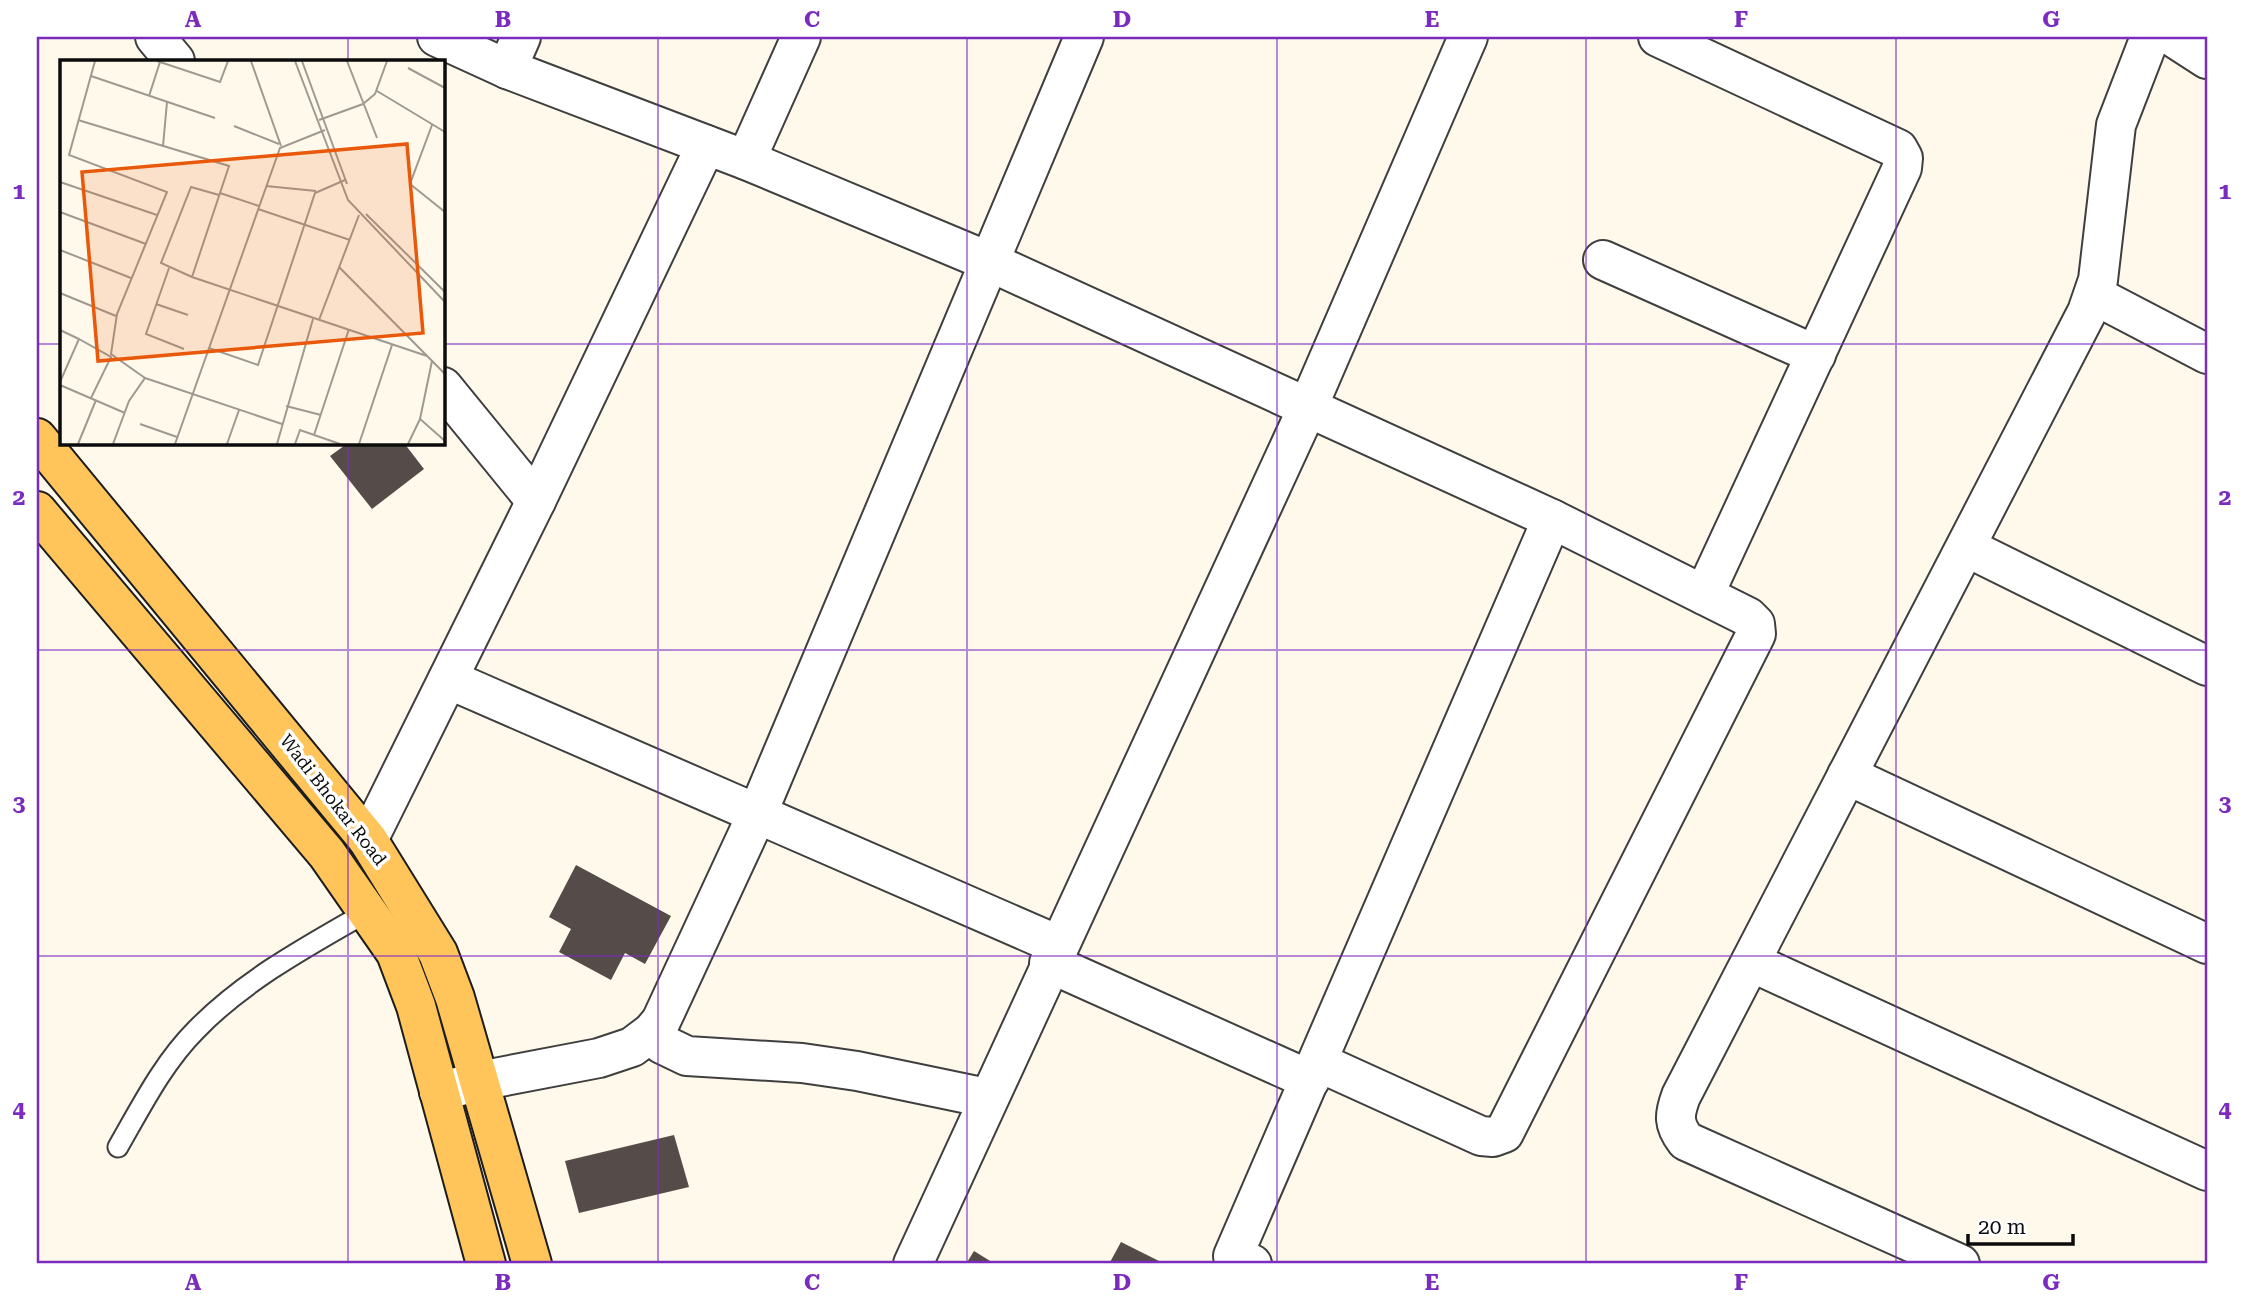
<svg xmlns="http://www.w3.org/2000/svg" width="2244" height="1301" font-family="'Roboto Serif',serif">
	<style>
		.building { fill: #554b48 }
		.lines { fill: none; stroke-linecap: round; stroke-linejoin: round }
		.lane-casing { stroke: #3f3f3f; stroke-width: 23 }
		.street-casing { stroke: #3f3f3f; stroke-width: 42 }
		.primary-casing { stroke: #1d1d1d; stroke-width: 42 }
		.lane { stroke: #fff; stroke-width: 19 }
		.street { stroke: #fff; stroke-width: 38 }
		.primary { stroke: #ffc55b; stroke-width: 38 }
		.grid { fill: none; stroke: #7b2cbf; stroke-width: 2; stroke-opacity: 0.55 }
		.labels { text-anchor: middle; stroke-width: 7; stroke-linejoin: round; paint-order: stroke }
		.street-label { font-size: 18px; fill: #0c0c0c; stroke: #fff }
		.inset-road { fill: none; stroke: #9e9a92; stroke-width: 2 }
		.view { fill: #e8590c; fill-opacity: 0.15; stroke: #e8590c; stroke-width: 3.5 }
		.inset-edge { fill: none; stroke: #0c0c0c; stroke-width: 3.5 }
		.neatline { fill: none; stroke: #7b2cbf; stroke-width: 2.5 }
		.grid-label { font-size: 23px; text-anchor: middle; font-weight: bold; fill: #7b2cbf }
	</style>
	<rect width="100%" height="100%" fill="#fff9eb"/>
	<g class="building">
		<path d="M 348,443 L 404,443 L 424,469 L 372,509 L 330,456 Z"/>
		<path d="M 576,865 L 671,916 L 645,964 L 625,953 L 611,980 L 559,952 L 571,929 L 549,917 Z"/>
		<path d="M 674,1135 L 689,1187 L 579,1213 L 565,1161 Z"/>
		<path d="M 1121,1242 L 1165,1264 L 1109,1264 Z"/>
		<path d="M 974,1251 L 995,1264 L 966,1264 Z"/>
	</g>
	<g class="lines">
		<g class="lane-casing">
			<path id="lane" d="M 118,1147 C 141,1107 163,1063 196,1030 C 245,979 313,943 374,908"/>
		</g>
		<g class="street-casing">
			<g id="street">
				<path d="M 155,37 L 175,61"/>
				<path d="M 437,37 L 507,69 L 746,160 L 990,262 L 1552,519 L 1233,1256 L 1252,1264"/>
				<path d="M 1658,37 L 1898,149 L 1903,158 L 1902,168 L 1704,595"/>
				<path d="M 2173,37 L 2207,59"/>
				<path d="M 507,69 L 521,37"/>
				<path d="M 746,160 L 801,37"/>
				<path d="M 1603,260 L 1816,355"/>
				<path d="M 2094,295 L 2207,354"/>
				<path d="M 443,387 L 536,501"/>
				<path d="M 1966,547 L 2207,666"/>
				<path d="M 448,679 L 1058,945"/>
				<path d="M 1847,775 L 2207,944"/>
				<path d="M 368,840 L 536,501 L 706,145"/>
				<path d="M 1751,962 L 2207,1171"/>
				<path d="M 1049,963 L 1310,1080"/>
				<path d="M 652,1032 L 662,1044 L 687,1056 L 802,1063 L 857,1071 L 987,1098"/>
				<path d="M 1318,1062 L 1481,1136 L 1493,1137 L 1504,1133 L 1756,634 L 1755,624 L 1748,617 L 1552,519"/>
				<path d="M 439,1092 L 479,1081 L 599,1058 L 632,1047 L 652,1032 L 661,1021 L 758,812 L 1084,37"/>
				<path d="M 913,1264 L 1307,409 L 1468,37"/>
				<path d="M 1960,1264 L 1686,1141 C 1673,1124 1674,1115 1681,1096 L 2087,312 L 2098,280 L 2116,125 L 2150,37"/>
			</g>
		</g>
		<g class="primary-casing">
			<g id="primary">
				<path d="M 37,438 L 368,840 L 438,953 L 455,998 L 532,1264"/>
				<path d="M 37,511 L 327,854 L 396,953 L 416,1006 L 486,1264"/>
			</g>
		</g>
		<use href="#lane" class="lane"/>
		<use href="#street" class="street"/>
		<use href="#primary" class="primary"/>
	</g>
	<path class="grid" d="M 348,37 L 348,61M 658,37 L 658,1264M 967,37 L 967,1264M 1277,37 L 1277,1264M 1586,37 L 1586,1264M 1896,37 L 1896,1264M 37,344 L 61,344M 443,344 L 2207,344M 348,443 L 348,1264M 37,650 L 2207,650M 37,956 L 2207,956"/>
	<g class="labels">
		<g class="street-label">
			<text transform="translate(333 800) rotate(52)" y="6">Wadi Bhokar Road</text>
		</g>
	</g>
	<g transform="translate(60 60)">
		<rect width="385" height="385" fill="#fff9eb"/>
		<path class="inset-road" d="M 35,1 L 9,95 L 107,132 L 57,254 L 51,294 L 85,318M 97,1 L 160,22 L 168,1M 191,1 L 221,86M 235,1 L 288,140 L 385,242M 242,1 L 287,124M 287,1 L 317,78M 348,8 L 385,28M 31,16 L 155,58M 317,31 L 385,72M 89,36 L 100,2M 18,60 L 169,106 L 132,217 L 367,296M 259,60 L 303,44 L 315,34 L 327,1M 372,65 L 350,124 L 385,152M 174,66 L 219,84M 103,86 L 107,42M 0,122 L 97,155M 206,126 L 256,131M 160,133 L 199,146M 198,149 L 290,180M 0,152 L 86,184M 306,154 L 385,232M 0,190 L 71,218M 279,207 L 385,314M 109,208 L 86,274 L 124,289M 132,217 L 101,203 L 131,127 L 159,135M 0,233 L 56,256M 96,244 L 128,255M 259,260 L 299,155M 0,270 L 19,279 L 0,322M 19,279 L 51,297 L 31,338M 149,288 L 198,305 L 255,133 L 285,120M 372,301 L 360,359 L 385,381M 0,325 L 65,353M 226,346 L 261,355M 80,364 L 117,377M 254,375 L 289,269M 18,384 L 36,340M 53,384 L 69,341 L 85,318 L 222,364M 115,384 L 220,88 L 265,70M 167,384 L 179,350M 217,384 L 253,259M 235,384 L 240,370 L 280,384M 299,384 L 332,285M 348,384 L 360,359"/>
		<path class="view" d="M 347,84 L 363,273 L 38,301 L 22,112 Z"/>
		<rect width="385" height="385" class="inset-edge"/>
	</g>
	<rect width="2244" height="1301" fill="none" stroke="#ffffff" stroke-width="77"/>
	<path d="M1968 1234v10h105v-10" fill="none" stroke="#0c0c0c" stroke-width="3.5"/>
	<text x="1978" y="1234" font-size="21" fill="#0c0c0c" stroke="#ffffff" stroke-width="5" paint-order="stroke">20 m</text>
	<rect x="38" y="38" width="2168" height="1224" class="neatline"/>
	<g class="grid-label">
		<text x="193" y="27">A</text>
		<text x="503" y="27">B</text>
		<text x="812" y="27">C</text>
		<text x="1122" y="27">D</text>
		<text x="1432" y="27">E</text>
		<text x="1741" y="27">F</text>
		<text x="2051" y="27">G</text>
		<text x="19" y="199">1</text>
		<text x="2225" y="199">1</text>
		<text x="19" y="505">2</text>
		<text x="2225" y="505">2</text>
		<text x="19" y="811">3</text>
		<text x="2225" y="811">3</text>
		<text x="19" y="1117">4</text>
		<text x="2225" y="1117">4</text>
		<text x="193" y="1290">A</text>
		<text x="503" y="1290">B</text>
		<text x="812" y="1290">C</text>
		<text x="1122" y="1290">D</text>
		<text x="1432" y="1290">E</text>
		<text x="1741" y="1290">F</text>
		<text x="2051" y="1290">G</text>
	</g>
</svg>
